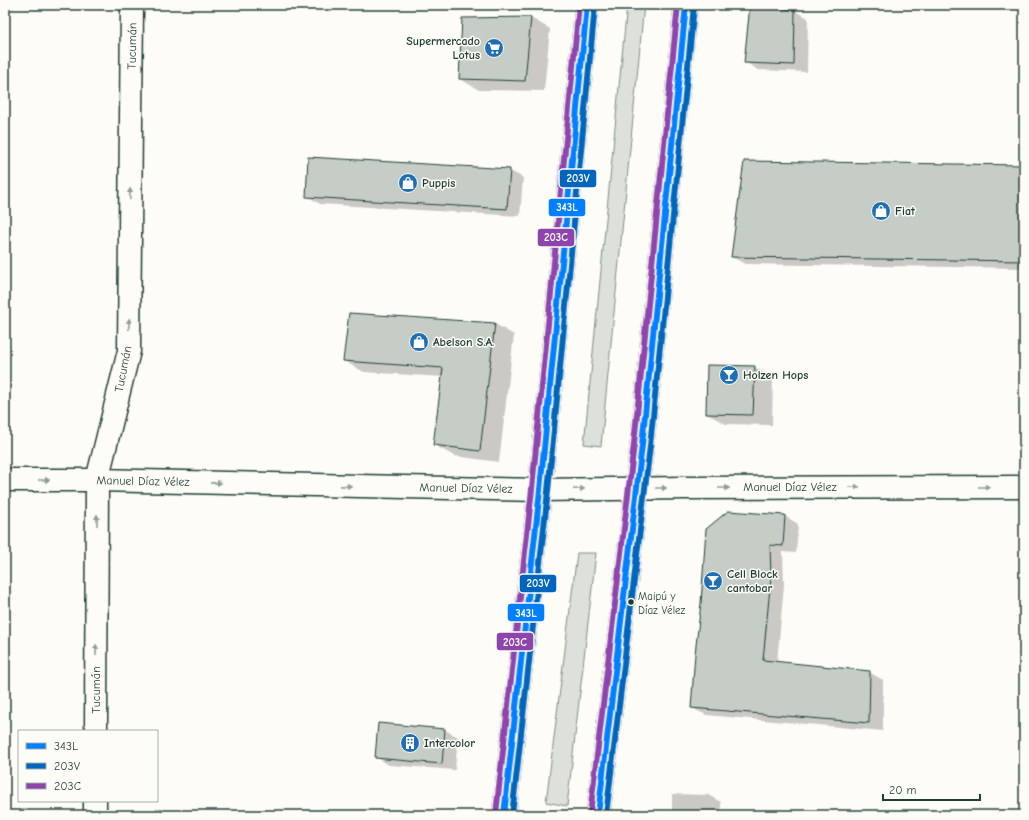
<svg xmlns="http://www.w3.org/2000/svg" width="1029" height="820" font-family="'Comic Neue',sans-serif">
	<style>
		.green { fill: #dde0db; stroke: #7e8e88 }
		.shadow { fill: #0003 }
		.building { fill: #c6cdc7; stroke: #1f3d34 }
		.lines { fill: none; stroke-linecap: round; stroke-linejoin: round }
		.minor-casing { stroke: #1f3d34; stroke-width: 25 }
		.secondary-casing { stroke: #1f3d34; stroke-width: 25 }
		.minor { stroke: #fdfcf7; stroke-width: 22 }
		.secondary { stroke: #fdfcf7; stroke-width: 22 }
		.bus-1-casing { stroke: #fdfcf7; stroke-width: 9 }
		.bus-2-casing { stroke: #fdfcf7; stroke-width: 9 }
		.bus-3-casing { stroke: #fdfcf7; stroke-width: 9 }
		.bus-1 { stroke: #007fff; stroke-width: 6 }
		.bus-2 { stroke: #0065bd; stroke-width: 6 }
		.bus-3 { stroke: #8e44ad; stroke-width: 6 }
		.oneway { fill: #8e9c96 }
		.bus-dot { fill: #1f3d34; stroke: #fdfcf7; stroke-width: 1.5 }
		.labels { text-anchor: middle; stroke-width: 3; stroke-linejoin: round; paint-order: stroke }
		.bus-label { font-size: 11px; fill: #1f3d34; stroke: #fdfcf7; text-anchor: start }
		.poi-label { font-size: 12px; font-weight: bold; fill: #1f3d34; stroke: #fdfcf7; text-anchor: start }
		.street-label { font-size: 12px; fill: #1f3d34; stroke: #fdfcf7 }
		.line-badge { stroke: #fdfcf7; stroke-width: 1.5 }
		.badge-label { font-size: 11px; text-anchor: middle; font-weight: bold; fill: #fff }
	</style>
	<rect width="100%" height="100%" fill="#fdfcf7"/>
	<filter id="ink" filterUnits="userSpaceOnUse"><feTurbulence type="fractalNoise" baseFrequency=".025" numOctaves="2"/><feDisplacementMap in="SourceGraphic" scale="8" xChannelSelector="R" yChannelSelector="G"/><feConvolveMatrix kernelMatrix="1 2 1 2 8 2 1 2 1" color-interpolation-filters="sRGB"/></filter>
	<g filter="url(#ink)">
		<g class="green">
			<path d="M 627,5 L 644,5 L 601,446 L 584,444 Z"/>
			<path d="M 577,553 L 596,553 L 567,806 L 546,802 Z"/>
		</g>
		<g class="shadow">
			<path d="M 795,11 L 808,18 L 807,72 L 758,70 L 745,62 Z"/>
			<path d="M 531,18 L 550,29 L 544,91 L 479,90 L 460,79 L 463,19 Z"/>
			<path d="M 1024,166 L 1024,268 L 745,264 L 732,257 Z"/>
			<path d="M 509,170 L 523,178 L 520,216 L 320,204 L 307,196 Z"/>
			<path d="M 495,324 L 514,335 L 499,462 L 454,456 L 434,445 L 443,377 L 364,372 L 344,361 Z"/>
			<path d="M 754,367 L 773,378 L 772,425 L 726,424 L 707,414 Z"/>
			<path d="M 785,516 L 798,524 L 796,553 L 783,552 L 784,585 L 777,663 L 869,672 L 883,680 L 883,731 L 706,715 L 692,708 L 696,654 Z"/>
			<path d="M 379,724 L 445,730 L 458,737 L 455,770 L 389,765 L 376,757 Z"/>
			<path d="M 672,794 L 708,795 L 721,802 L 721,815 L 672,815 Z"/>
		</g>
		<g class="building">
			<path d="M 750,5 L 795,10 L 794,65 L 744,63 Z"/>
			<path d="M 531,17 L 525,81 L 459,79 L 462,18 Z"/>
			<path d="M 308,157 L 510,169 L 507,209 L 306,197 Z"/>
			<path d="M 744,161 L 1024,165 L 1024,261 L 731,257 Z"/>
			<path d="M 349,313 L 495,323 L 480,451 L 433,445 L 443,368 L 343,361 Z"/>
			<path d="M 707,365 L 755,366 L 753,415 L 706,414 Z"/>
			<path d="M 728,511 L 785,515 L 783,546 L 770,545 L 771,577 L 763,660 L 870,671 L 869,723 L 691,708 L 695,654 L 701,603 L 706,529 Z"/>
			<path d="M 378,723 L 445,729 L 442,764 L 375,758 Z"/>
		</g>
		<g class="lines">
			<g class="minor-casing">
				<g id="minor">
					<path d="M 5,480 L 97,480 L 540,490 L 685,488 L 1024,487"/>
					<path d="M 96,731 L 97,480 L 129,351 L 132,5"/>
					<path d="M 95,815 L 95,801"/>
				</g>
			</g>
			<g class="secondary-casing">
				<g id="secondary">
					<path d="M 504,815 L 540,490 L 587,5"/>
					<path d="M 598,815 L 642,445 L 686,5"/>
				</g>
			</g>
			<use href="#minor" class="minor"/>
			<use href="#secondary" class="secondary"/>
			<g class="bus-1-casing">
				<g id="bus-1">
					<path d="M 504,815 L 540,490 L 587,5"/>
					<path d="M 598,815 L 642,445 L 686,5"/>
				</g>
			</g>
			<g class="bus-2-casing">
				<g id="bus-2">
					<path d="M 512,815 L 548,491 L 595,6"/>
					<path d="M 606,815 L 650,446 L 694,6"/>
				</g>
			</g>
			<g class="bus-3-casing">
				<g id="bus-3">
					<path d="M 496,814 L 532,489 L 579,5"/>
					<path d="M 590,814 L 634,444 L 678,5"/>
				</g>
			</g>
			<use href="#bus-1" class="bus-1"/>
			<use href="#bus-2" class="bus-2"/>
			<use href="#bus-3" class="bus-3"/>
		</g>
		<defs><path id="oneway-solid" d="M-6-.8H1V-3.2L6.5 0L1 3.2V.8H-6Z"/></defs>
		<g class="oneway">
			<use href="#oneway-solid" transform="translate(130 194) rotate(-89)"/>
			<use href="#oneway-solid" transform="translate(129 324) rotate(-89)"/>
			<use href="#oneway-solid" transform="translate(44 480)"/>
			<use href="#oneway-solid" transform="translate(216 483) rotate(1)"/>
			<use href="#oneway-solid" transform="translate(346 486) rotate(1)"/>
			<use href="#oneway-solid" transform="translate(854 487)"/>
			<use href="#oneway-solid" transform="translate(984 487)"/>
			<use href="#oneway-solid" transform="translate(661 488)"/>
			<use href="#oneway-solid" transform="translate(724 488)"/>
			<use href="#oneway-solid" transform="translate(579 489) rotate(-2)"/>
			<use href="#oneway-solid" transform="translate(97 520) rotate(-90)"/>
			<use href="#oneway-solid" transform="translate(96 650) rotate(-90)"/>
		</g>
	</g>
	<defs>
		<g id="supermarket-disc" transform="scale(1)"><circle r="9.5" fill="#1f6fb2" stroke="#fdfcf7"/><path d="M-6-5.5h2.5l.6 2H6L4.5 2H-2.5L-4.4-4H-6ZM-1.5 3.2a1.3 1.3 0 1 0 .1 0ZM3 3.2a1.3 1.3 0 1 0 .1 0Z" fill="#fff"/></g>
		<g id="shop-disc" transform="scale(1)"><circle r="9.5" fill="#1f6fb2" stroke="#fdfcf7"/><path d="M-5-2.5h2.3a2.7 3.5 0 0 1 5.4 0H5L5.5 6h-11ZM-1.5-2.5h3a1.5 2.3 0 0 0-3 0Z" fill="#fff"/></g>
		<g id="bar-disc" transform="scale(1)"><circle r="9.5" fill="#1f6fb2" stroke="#fdfcf7"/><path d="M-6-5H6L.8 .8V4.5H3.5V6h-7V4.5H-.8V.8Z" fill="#fff"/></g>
		<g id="building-disc" transform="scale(1)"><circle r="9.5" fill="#1f6fb2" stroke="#fdfcf7"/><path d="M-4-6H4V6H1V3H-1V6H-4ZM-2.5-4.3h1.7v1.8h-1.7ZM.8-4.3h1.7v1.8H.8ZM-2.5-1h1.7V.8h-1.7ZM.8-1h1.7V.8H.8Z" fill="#fff"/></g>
	</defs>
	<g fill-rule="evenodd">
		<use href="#supermarket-disc" x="494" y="48"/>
		<use href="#shop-disc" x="408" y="183"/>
		<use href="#shop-disc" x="881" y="211"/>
		<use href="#shop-disc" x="419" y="342"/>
		<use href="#bar-disc" x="729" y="375"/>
		<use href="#bar-disc" x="713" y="581"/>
		<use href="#building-disc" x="410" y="743"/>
	</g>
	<circle class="bus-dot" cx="631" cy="602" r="3.5"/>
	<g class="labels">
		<g class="bus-label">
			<text x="638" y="600">Maipú y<tspan x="638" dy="14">Díaz Vélez</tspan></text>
		</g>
		<g class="poi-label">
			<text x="480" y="45" text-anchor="end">Supermercado<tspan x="480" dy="14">Lotus</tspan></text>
			<text x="422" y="187">Puppis</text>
			<text x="895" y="215">Fiat</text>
			<text x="433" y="346">Abelson S.A.</text>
			<text x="743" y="379">Holzen Hops</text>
			<text x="727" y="578">Cell Block<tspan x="727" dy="14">cantobar</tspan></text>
			<text x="424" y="747">Intercolor</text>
		</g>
		<g class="street-label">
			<text transform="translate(132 46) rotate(-89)" y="4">Tucumán</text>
			<text transform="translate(123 369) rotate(-79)" y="4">Tucumán</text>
			<text transform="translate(143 481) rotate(1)" y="4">Manuel Díaz Vélez</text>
			<text x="790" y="491">Manuel Díaz Vélez</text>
			<text transform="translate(466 488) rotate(1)" y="4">Manuel Díaz Vélez</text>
			<text transform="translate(96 690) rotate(-90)" y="4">Tucumán</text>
		</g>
	</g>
	<g class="line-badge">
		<rect x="559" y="169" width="38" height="19" rx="4" fill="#0065bd"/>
		<rect x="548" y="198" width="38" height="19" rx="4" fill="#007fff"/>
		<rect x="537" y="228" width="38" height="19" rx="4" fill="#8e44ad"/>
		<rect x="519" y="574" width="38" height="19" rx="4" fill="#0065bd"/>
		<rect x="507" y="603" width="38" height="19" rx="4" fill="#007fff"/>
		<rect x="496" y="632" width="38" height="19" rx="4" fill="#8e44ad"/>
	</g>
	<g class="badge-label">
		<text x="578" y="182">203V</text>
		<text x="567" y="211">343L</text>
		<text x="556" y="241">203C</text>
		<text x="538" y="587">203V</text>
		<text x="526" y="617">343L</text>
		<text x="515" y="646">203C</text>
	</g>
	<rect width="1029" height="820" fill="none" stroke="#fdfcf7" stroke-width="20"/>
	<rect x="10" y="10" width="1009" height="800" fill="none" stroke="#1f3d34" stroke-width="1.5" filter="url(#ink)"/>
	<rect x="18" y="730" width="140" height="72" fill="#fdfcf7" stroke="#a4b0a9"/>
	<rect x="26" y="743" width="20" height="6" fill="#007fff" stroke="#a4b0a9"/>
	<text x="54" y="750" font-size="12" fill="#1f3d34">343L</text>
	<rect x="26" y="763" width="20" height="6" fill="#0065bd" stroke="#a4b0a9"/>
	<text x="54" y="770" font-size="12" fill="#1f3d34">203V</text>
	<rect x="26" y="783" width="20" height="6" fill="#8e44ad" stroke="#a4b0a9"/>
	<text x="54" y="790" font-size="12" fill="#1f3d34">203C</text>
	<path d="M883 794v6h97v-6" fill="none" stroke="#1f3d34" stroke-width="2"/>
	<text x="889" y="794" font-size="12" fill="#1f3d34" stroke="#fdfcf7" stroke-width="3" paint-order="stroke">20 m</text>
</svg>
